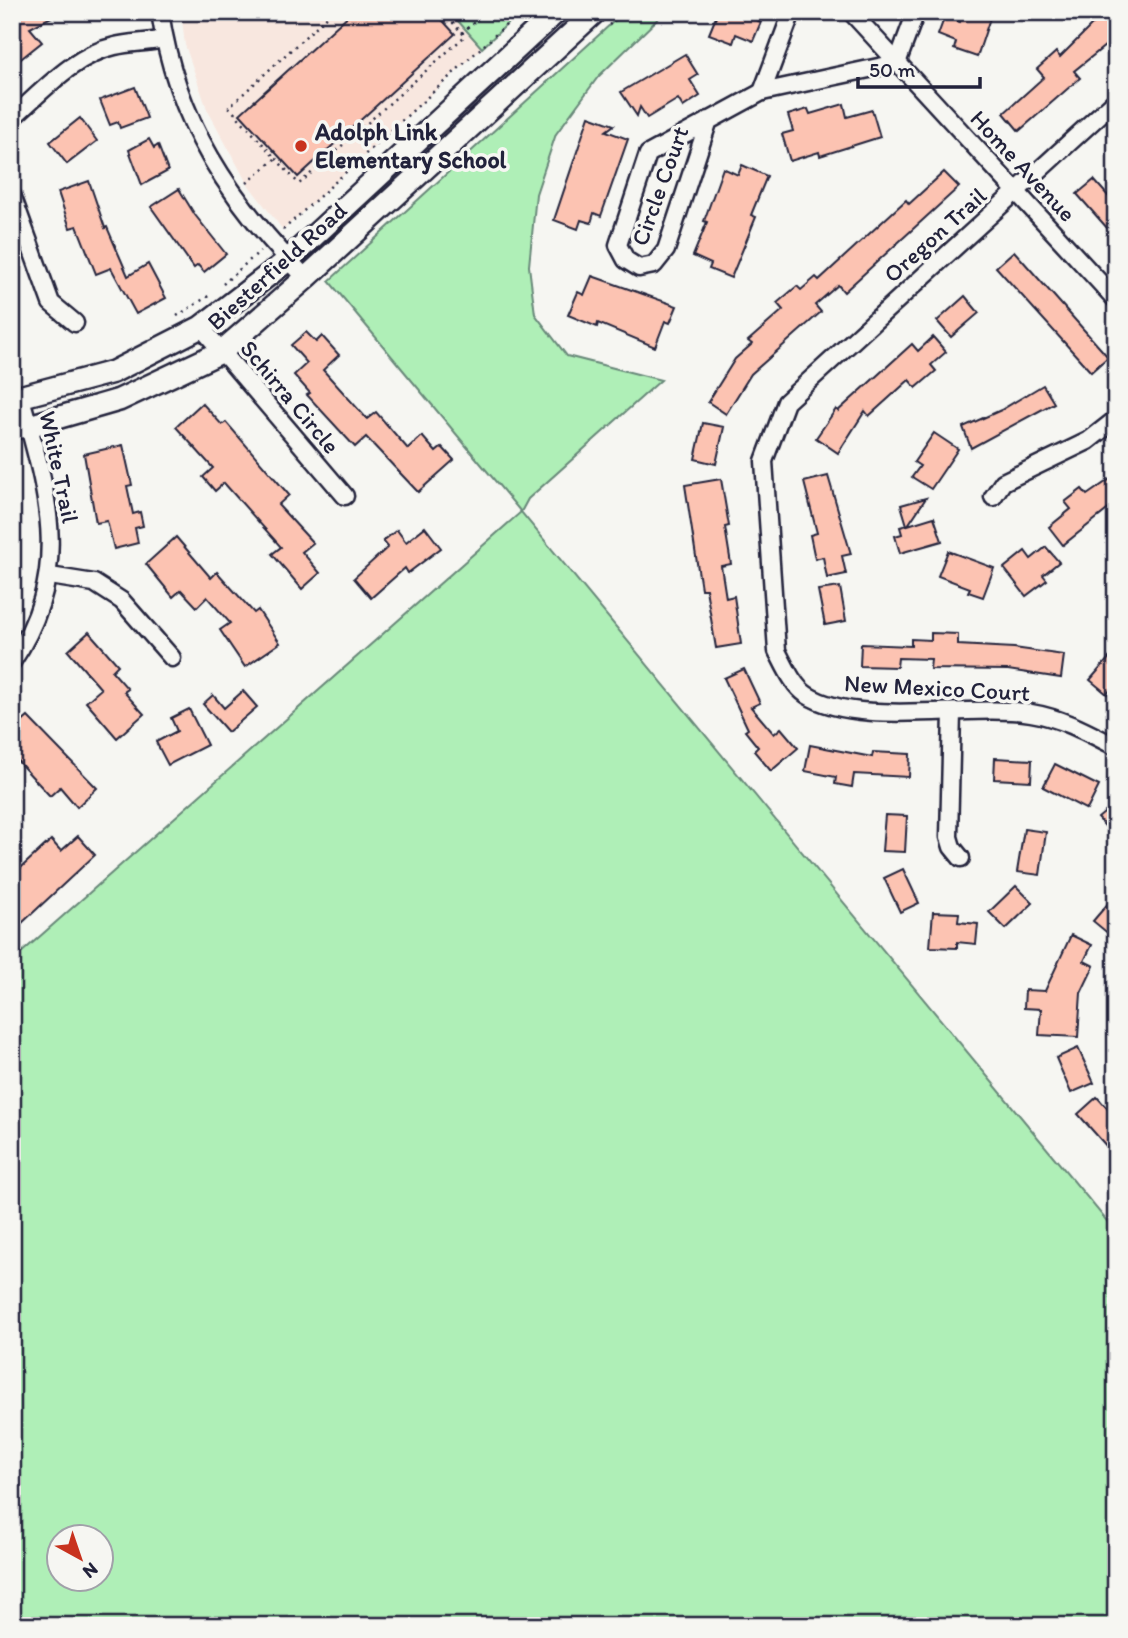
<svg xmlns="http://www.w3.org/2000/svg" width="1128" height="1638" font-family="Itim,sans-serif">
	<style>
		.built { fill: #f8e7df }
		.green { fill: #afefb7; stroke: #688879; stroke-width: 2; fill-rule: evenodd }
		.building { fill: #fcc3b2; stroke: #22223b; stroke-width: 2 }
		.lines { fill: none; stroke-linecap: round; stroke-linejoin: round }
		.street-casing { stroke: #22223b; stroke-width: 21 }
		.secondary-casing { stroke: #22223b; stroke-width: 26 }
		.path { stroke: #22223b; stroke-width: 2.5; stroke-dasharray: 2 5; stroke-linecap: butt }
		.street { stroke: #f6f6f2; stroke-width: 16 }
		.secondary { stroke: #f6f6f2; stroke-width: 21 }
		.poi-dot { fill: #c8321e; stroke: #f6f6f2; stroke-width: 2.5 }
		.labels { text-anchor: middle; stroke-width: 7; stroke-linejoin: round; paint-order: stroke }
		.poi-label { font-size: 24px; font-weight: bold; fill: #22223b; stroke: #f6f6f2; text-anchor: start }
		.street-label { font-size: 24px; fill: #22223b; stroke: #f6f6f2 }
	</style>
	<rect width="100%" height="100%" fill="#f6f6f2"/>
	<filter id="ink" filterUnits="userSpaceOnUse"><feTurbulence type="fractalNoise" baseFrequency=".0143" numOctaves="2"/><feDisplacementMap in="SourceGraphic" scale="14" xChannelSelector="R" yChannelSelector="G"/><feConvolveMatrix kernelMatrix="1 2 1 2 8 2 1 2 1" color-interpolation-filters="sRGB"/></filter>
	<g filter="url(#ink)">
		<path class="built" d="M 181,12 L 450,12 L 482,48 L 283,230 L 247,183 L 207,109 L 185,45 Z"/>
		<g class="green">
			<path d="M 450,12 L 520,12 L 482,48 Z"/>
			<path d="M 624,12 L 665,12 L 598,77 L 556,134 L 536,194 L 529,266 L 535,314 L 567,356 L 661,380 L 528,499 L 521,512 L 1116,1232 L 1116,1626 L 12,1626 L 12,961 L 521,512 L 329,281 ZM 102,1536 L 102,1578 L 60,1578 L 60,1536 Z"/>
		</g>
		<g class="building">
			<path d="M 12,12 L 61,12 L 30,28 L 42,42 L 12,66 Z"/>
			<path d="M 352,12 L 435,12 L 455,34 L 298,177 L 240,114 Z"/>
			<path d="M 718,12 L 737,12 L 761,22 L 753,41 L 736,34 L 733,43 L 709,34 Z"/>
			<path d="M 964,12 L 992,12 L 977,57 L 954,49 L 956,42 L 938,35 L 945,16 L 960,22 Z"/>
			<path d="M 1105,12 L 1116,12 L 1116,37 L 1074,71 L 1080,78 L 1019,131 L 1004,113 L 1044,77 L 1037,69 L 1056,52 L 1060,57 Z"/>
			<path d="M 685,54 L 698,75 L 690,80 L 700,96 L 683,107 L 678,99 L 647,118 L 640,107 L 637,116 L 621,92 Z"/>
			<path d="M 135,87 L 147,118 L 120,128 L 118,122 L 110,125 L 100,100 Z"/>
			<path d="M 844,104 L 847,117 L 872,110 L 880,137 L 820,156 L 819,152 L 790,161 L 782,134 L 793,131 L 788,115 L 808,109 L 810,114 Z"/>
			<path d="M 589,116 L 614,125 L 606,131 L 628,139 L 601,216 L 594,213 L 591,223 L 581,220 L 578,229 L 554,220 Z"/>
			<path d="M 80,118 L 97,141 L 67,164 L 50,142 Z"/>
			<path d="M 149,139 L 154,148 L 158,145 L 168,171 L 142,185 L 129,150 Z"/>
			<path d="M 742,165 L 767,176 L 751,215 L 756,217 L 731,278 L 709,269 L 711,264 L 693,256 L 707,222 L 704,221 L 723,168 L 738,175 Z"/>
			<path d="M 944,172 L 959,187 L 844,292 L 838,285 L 815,305 L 821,312 L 751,374 L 726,414 L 708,402 L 735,359 L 752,344 L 748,341 L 783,310 L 777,303 L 797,286 L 801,290 L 816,277 L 819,280 L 906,200 L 909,204 Z"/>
			<path d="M 1094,180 L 1116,205 L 1116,238 L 1077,194 Z"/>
			<path d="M 89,181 L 105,228 L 107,227 L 128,276 L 148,264 L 166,298 L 136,314 L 111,268 L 96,274 L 77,226 L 70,228 L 58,192 Z"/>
			<path d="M 179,189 L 195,215 L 226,254 L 204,272 L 198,265 L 194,268 L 151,207 Z"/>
			<path d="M 1014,251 L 1108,357 L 1091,372 L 996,267 Z"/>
			<path d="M 592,276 L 677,306 L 670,323 L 665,321 L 655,347 L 598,323 L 597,327 L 568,315 L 578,292 L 584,295 Z"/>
			<path d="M 965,296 L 979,313 L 951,337 L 937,321 Z"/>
			<path d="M 306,332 L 316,342 L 322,336 L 339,355 L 323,370 L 367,419 L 376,412 L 408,449 L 422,436 L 436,452 L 442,447 L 454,460 L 418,492 L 366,437 L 355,447 L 307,395 L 310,393 L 294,375 L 307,363 L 291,345 Z"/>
			<path d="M 933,337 L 946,352 L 931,365 L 936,371 L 916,388 L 909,380 L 869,416 L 865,411 L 838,453 L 816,438 L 836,409 L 838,411 L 912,344 L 918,351 Z"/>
			<path d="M 1043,385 L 1054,403 L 971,448 L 963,427 L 1001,410 Z"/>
			<path d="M 202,403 L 222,425 L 226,422 L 289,495 L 278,505 L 313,543 L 302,552 L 320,573 L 302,589 L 272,554 L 281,547 L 224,483 L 215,491 L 203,477 L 213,468 L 176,427 Z"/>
			<path d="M 703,423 L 724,427 L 716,464 L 695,459 Z"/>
			<path d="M 934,433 L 958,449 L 931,489 L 912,477 L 920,466 L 914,462 Z"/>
			<path d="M 123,445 L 132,485 L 127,486 L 133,514 L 140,512 L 143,526 L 135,528 L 138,543 L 114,549 L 107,521 L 96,523 L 84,454 Z"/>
			<path d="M 1116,475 L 1116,503 L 1063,545 L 1049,527 L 1071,509 L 1065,502 L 1082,489 L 1087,495 Z"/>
			<path d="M 828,476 L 851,554 L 842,556 L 846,574 L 827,578 L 823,557 L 815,559 L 810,535 L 817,533 L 804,482 Z"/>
			<path d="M 721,479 L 729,526 L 725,527 L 731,564 L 721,566 L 726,598 L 734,596 L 741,644 L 716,648 L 706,589 L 701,589 L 685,485 Z"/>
			<path d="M 926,498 L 908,525 L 934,517 L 942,541 L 900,553 L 895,536 L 902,534 L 900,527 L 907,525 L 901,505 Z"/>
			<path d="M 425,527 L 441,548 L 408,573 L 405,568 L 371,598 L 354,578 L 388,547 L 383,541 L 397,530 L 406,542 Z"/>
			<path d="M 176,537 L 211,578 L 217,572 L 254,613 L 258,610 L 280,643 L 245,667 L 220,630 L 230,623 L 207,597 L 197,607 L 181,590 L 173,597 L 146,564 Z"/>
			<path d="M 1046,547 L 1059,562 L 1043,575 L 1047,580 L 1026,596 L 1004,568 L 1025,551 L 1031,559 Z"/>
			<path d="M 948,551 L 994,568 L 983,597 L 968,592 L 970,588 L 938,576 Z"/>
			<path d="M 840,587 L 846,621 L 825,625 L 818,590 Z"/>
			<path d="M 89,632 L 118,665 L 112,671 L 128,689 L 124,692 L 144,714 L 117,738 L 86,702 L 101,689 L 68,651 Z"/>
			<path d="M 931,633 L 958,634 L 958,645 L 1014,648 L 1064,655 L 1061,678 L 1008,670 L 930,669 L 931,659 L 898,658 L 897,667 L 860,666 L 861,644 L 911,646 L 911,639 L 931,640 Z"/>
			<path d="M 1116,650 L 1116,683 L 1107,694 L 1090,680 Z"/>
			<path d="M 744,669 L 760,703 L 751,707 L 774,734 L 781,728 L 798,748 L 771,771 L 754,751 L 758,747 L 745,731 L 748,729 L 724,678 Z"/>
			<path d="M 243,691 L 257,707 L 228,732 L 203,704 L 213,695 L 224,708 Z"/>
			<path d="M 189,709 L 207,745 L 168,765 L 156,742 L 177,731 L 171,718 Z"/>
			<path d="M 28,717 L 97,788 L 77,807 L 60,787 L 50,796 L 12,755 L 12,731 Z"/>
			<path d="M 810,745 L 872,757 L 873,752 L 910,754 L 909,777 L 854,774 L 852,787 L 835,784 L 836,777 L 805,771 Z"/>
			<path d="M 995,758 L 1032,760 L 1031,781 L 994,779 Z"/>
			<path d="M 1055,764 L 1099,786 L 1087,810 L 1043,787 Z"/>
			<path d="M 1116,803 L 1116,839 L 1098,818 Z"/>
			<path d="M 885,815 L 907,816 L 905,852 L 882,851 Z"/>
			<path d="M 1024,829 L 1046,832 L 1040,875 L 1017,872 Z"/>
			<path d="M 78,836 L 95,855 L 22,923 L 12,911 L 12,876 L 51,840 L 61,851 Z"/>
			<path d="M 903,869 L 919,903 L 900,912 L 884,878 Z"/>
			<path d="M 1016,886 L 1033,903 L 1006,929 L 989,912 Z"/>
			<path d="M 1116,894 L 1116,940 L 1093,921 Z"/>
			<path d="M 933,912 L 959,913 L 958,922 L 978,924 L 976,944 L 957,942 L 957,948 L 930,947 Z"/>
			<path d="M 1071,935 L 1092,945 L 1084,961 L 1094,966 L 1081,993 L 1078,1037 L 1039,1035 L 1041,1009 L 1024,1008 L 1025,990 L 1045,991 Z"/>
			<path d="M 1078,1048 L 1094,1083 L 1071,1093 L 1056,1058 Z"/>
			<path d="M 1097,1097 L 1116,1118 L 1116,1157 L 1078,1114 Z"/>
		</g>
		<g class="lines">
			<g class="street-casing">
				<g id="street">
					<path d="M 160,12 C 176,122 230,201 306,278"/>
					<path d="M 792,12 L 762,92 L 897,63"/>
					<path d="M 851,12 L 1116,300"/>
					<path d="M 897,63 L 916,12"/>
					<path d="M 1116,100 L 786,402 L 764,461 L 777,651 C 785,666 793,686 807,695 C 859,728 970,703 1031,713 C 1062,718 1089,733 1116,747"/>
					<path d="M 12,118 C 43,91 74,55 115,46 C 131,42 147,43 164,39"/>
					<path d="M 709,120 L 666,250 L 654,265 L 639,268 L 626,260 L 618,245 L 648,154 L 762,92"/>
					<path d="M 12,195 L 51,303 L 75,323"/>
					<path d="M 201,327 L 345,496"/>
					<path d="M 993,497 L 1003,482 L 1088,441 L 1116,419"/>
					<path d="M 50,576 L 94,583 L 122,601 L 172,658"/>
					<path d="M 12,662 C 73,571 48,496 21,398"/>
					<path d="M 952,712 L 949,837 L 952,847 L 961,858"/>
				</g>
			</g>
			<g class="secondary-casing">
				<g id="secondary">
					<path d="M 12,399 L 113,372 L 201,327 L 288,260 L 556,12"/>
					<path d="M 12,428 L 29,426 L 119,400 L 221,352 L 306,278 L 595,12"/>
				</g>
			</g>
			<g class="path">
				<path d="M 332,12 L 229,107 L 299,184 L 465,36 L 443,12"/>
				<path d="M 609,25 L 624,12"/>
				<path d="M 462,33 L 485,12"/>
				<path d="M 247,183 L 276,158"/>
				<path d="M 283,230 L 520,12"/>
				<path d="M 223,284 L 260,251"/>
				<path d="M 177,316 L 210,295"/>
				<path d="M 12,1614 L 21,1626"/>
			</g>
			<use href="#street" class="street"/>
			<use href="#secondary" class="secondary"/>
		</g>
	</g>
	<circle class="poi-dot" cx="301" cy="146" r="7"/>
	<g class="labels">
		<g class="poi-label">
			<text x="315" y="140">Adolph Link<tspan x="315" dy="28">Elementary School</tspan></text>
		</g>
		<g class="street-label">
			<text transform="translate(1023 166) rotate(47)" y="8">Home Avenue</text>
			<text transform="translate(660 186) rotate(-70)" y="8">Circle Court</text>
			<text transform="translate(935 235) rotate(-42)" y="8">Oregon Trail</text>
			<text transform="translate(277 266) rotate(-42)" y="8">Biesterfield Road</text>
			<text transform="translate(290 397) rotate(50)" y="8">Schirra Circle</text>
			<text transform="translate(59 467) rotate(78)" y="8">White Trail</text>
			<text transform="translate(937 688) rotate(3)" y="8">New Mexico Court</text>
		</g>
	</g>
	<rect width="1128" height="1638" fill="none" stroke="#f6f6f2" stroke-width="42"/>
	<rect x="21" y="21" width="1086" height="1596" fill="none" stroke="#22223b" stroke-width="2.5" filter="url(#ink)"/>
	<g transform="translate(80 1558) rotate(140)"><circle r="33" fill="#f6f6f2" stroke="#a1a1a9" stroke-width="2"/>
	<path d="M0-5L12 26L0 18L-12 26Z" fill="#c8321e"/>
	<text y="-10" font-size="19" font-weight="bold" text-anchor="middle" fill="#22223b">N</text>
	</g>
	<path d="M858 77v10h122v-10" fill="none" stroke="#22223b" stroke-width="3.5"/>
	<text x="869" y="77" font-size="21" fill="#22223b" stroke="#f6f6f2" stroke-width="5" paint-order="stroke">50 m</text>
</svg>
